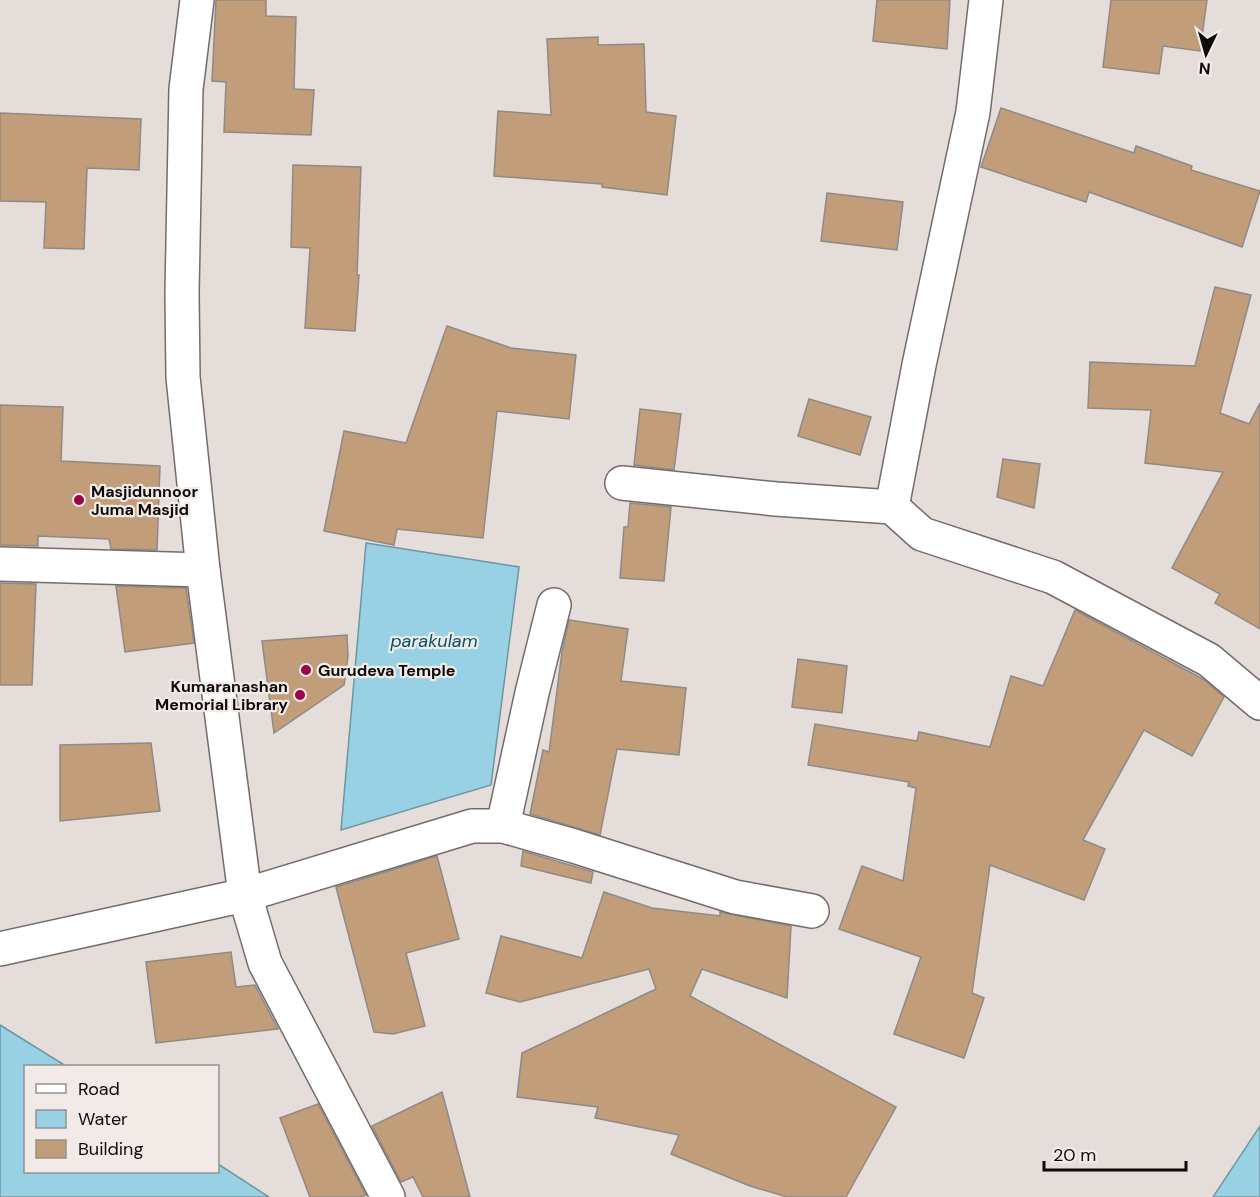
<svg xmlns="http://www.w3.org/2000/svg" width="1260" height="1197" font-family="'DM Sans',sans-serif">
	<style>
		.water { fill: #97d1e3; stroke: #6e96a2; stroke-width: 1.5 }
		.building { fill: #c19d7a; stroke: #8f8a86; stroke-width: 1.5 }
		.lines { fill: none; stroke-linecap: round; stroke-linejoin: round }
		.minor-casing { stroke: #736c6a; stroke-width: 36 }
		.minor { stroke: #fff; stroke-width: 33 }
		.poi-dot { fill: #9e0248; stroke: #f1eae7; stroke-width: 2 }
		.labels { text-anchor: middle; stroke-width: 4.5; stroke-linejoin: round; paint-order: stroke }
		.poi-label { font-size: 16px; font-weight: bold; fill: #0d0b0a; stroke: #f1eae7; text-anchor: start }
		.water-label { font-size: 18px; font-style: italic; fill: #005568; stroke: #f1eae7 }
	</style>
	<rect width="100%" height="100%" fill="#e4ddda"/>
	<g class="water">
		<path d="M 366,543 L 519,567 L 491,785 L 341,830 Z"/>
		<path d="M 0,1025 L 66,1066 L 26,1066 L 26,1172 L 218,1172 L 218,1164 L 269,1197 L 0,1197 Z"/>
		<path d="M 1260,1126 L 1260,1197 L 1213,1197 Z"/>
	</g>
	<g class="building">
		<path d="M 216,0 L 266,0 L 266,16 L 296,17 L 294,89 L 314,90 L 311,135 L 224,132 L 226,82 L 212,81 Z"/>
		<path d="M 877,0 L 950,0 L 947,49 L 873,41 Z"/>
		<path d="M 1111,0 L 1207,0 L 1200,51 L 1163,46 L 1159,74 L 1103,67 Z"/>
		<path d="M 598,37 L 598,45 L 644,44 L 646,112 L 676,116 L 667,195 L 602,187 L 602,184 L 494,176 L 498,111 L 551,115 L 547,39 Z"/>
		<path d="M 1001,108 L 1134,153 L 1136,146 L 1192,166 L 1191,170 L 1260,191 L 1242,247 L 1089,192 L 1086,202 L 981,167 Z"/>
		<path d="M 0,113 L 141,119 L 139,170 L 87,168 L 84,249 L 44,248 L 46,202 L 0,201 Z"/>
		<path d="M 293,165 L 361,167 L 357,275 L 359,275 L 355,331 L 305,328 L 310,248 L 291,247 Z"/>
		<path d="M 827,193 L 903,202 L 897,250 L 821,241 Z"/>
		<path d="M 1215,287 L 1251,295 L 1220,413 L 1249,424 L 1260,403 L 1260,629 L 1215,603 L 1220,594 L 1172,568 L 1223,472 L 1145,463 L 1151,410 L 1088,408 L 1090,362 L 1195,366 Z"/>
		<path d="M 447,326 L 511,348 L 576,355 L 569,419 L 497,411 L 483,538 L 397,529 L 394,545 L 324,531 L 344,431 L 406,443 Z"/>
		<path d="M 809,399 L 871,417 L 860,455 L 798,436 Z"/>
		<path d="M 0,405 L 63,407 L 61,461 L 160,466 L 157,550 L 111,549 L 109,539 L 38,536 L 38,546 L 0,545 Z"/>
		<path d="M 640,409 L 681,414 L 674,470 L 634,465 Z"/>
		<path d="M 1003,459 L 1040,464 L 1034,508 L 997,497 Z"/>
		<path d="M 630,503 L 671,507 L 664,581 L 620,578 L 624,527 L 628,527 Z"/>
		<path d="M 0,583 L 36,584 L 32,685 L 0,685 Z"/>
		<path d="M 116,586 L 186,588 L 194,643 L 125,652 Z"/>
		<path d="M 1075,610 L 1203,679 L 1224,697 L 1192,756 L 1144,730 L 1083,840 L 1105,849 L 1084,900 L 990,865 L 972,993 L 984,998 L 964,1058 L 894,1034 L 921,957 L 839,929 L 862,866 L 903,881 L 916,788 L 908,786 L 909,782 L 808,765 L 815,724 L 917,741 L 919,732 L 990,747 L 1011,676 L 1043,686 Z"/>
		<path d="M 569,620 L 628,629 L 621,681 L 686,688 L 679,755 L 617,749 L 600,835 L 530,814 L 543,750 L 549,752 L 562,652 Z"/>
		<path d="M 347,635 L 348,656 L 344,685 L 274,733 L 262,641 Z"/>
		<path d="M 798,659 L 847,666 L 842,713 L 792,707 Z"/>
		<path d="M 151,743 L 160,811 L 60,821 L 60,745 Z"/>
		<path d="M 523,851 L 593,872 L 591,883 L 521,866 Z"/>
		<path d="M 437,856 L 459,939 L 406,953 L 425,1026 L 393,1034 L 374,1032 L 336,887 Z"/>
		<path d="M 604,892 L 652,908 L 720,916 L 720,912 L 791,926 L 787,998 L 702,969 L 690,996 L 896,1107 L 846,1197 L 787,1197 L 750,1186 L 671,1154 L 679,1135 L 595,1118 L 598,1107 L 517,1097 L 522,1053 L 656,989 L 649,969 L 520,1002 L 486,993 L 501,936 L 582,958 Z"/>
		<path d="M 231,952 L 236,987 L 255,985 L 278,1029 L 156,1043 L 146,962 Z"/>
		<path d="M 442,1092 L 470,1197 L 423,1197 L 413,1177 L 401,1182 L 372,1126 Z"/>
		<path d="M 318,1104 L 366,1195 L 359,1197 L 310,1197 L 280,1118 Z"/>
	</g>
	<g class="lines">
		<g class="minor-casing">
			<g id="minor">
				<path d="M 197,0 L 186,89 L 182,293 L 183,377 L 203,570 L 245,895 L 265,963 L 388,1197"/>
				<path d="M 622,483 L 776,499 L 892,507 L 922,534 L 1053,577 L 1209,660 L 1260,703"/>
				<path d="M 892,507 L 919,365 L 973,112 L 986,0"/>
				<path d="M 0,564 L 203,570"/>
				<path d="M 503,826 L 532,693 L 554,605"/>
				<path d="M 0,949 L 245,895 L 472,826 L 503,826 L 574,846 L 735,897 L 812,911"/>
			</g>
		</g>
		<use href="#minor" class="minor"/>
	</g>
	<g class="poi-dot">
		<circle cx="79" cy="500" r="6"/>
		<circle cx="306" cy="670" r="6"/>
		<circle cx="300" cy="695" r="6"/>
	</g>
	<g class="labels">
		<g class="poi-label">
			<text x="91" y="497">Masjidunnoor<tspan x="91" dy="18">Juma Masjid</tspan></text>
			<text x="318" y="676">Gurudeva Temple</text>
			<text x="288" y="692" text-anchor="end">Kumaranashan<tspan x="288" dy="18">Memorial Library</tspan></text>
		</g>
		<g class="water-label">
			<text x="434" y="647">parakulam</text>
		</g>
	</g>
	<rect x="24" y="1065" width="195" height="108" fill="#f1eae7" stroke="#96918f" stroke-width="1.5"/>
	<rect x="36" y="1084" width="30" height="9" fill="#ffffff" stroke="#96918f" stroke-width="1.5"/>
	<text x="78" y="1095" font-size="18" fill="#0d0b0a">Road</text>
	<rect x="36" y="1110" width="30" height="18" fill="#97d1e3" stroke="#96918f" stroke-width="1.5"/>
	<text x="78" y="1125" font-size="18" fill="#0d0b0a">Water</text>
	<rect x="36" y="1140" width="30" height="18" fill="#c19d7a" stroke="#96918f" stroke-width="1.5"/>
	<text x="78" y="1155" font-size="18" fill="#0d0b0a">Building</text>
	<g transform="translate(1206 54) rotate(185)" stroke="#f1eae7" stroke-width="4.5" paint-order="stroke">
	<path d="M0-4.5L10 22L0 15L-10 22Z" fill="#0d0b0a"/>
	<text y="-9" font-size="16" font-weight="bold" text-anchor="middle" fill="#0d0b0a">N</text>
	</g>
	<path d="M1044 1161v9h142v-9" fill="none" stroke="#0d0b0a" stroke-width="3"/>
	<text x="1053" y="1161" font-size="18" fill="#0d0b0a" stroke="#f1eae7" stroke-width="4.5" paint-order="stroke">20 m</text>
</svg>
